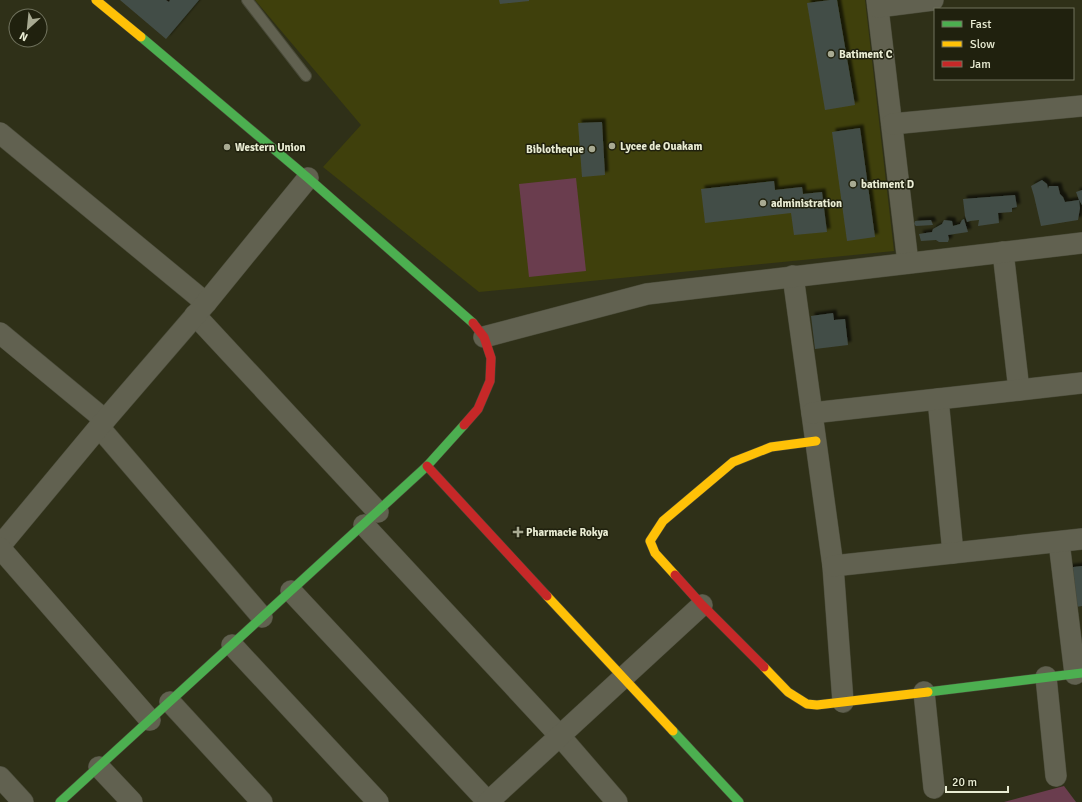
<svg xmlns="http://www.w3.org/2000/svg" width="1082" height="802" font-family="Signika,sans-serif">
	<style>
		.built { fill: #3f400c }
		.green { fill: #6a3d4e }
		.building { fill: #434d47; filter: url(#shadow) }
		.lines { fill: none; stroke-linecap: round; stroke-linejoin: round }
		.lane-casing { stroke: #494a38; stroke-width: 12 }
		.street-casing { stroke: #494a38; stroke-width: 22 }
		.fast-casing { stroke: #494a38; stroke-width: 10 }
		.slow-casing { stroke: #494a38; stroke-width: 10 }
		.jam-casing { stroke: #494a38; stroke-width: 10 }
		.lane { stroke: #616150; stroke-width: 10 }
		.street { stroke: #616150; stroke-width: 21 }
		.fast { stroke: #4caf50; stroke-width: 9 }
		.slow { stroke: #ffc107; stroke-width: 9 }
		.jam { stroke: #c62828; stroke-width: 9 }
		.poi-dot { fill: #a8aa92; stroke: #20210e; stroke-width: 1.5 }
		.labels { text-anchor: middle; stroke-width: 3; stroke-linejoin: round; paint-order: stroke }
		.poi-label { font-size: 11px; font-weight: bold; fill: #e9ecd3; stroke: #20210e; text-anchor: start }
	</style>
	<defs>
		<filter id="shadow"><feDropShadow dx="3.5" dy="-3.5" stdDeviation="1" flood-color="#0009"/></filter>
	</defs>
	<rect width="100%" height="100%" fill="#2f3018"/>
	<path class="built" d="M 255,0 L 865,0 L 894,251 L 479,292 L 323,167 L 361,125 Z"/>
	<g class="green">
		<path d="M 576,178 L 586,271 L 529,277 L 519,184 Z"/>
		<path d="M 1064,786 L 1076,802 L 1004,802 Z"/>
	</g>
	<g class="building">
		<path d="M 120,0 L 166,0 L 169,2 L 170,0 L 199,0 L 166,39 Z"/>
		<path d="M 499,0 L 529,0 L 529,1 L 500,4 Z"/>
		<path d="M 830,0 L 837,0 L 855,105 L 825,110 L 807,3 Z"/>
		<path d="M 602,122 L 605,175 L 582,177 L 578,123 Z"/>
		<path d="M 860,128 L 875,237 L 847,241 L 832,132 Z"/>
		<path d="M 1042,180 L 1047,184 L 1048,189 L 1049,186 L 1058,186 L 1060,194 L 1063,197 L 1065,202 L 1079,200 L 1076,192 L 1082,190 L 1082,205 L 1079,200 L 1080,208 L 1078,220 L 1041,226 L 1034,196 L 1031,186 Z"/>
		<path d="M 774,181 L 775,190 L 802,187 L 803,194 L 822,192 L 827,232 L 794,235 L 791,213 L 705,223 L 701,189 Z"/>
		<path d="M 1015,195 L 1017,207 L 1012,208 L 1012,212 L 998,213 L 999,223 L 978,226 L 979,220 L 970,221 L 967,222 L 965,216 L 963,199 Z"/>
		<path d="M 964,219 L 968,232 L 948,235 L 949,239 L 948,242 L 939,242 L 936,240 L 921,241 L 919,234 L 932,232 L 933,229 L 942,224 L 944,220 L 952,221 L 953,226 L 960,224 L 962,220 Z"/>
		<path d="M 931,220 L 933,225 L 916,226 L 914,224 L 915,221 Z"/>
		<path d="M 833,313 L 834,320 L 845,319 L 848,345 L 815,349 L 811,316 Z"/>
		<path d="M 1082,566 L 1082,606 L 1069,608 L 1065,568 Z"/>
	</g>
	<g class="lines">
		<g class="lane-casing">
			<path id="lane" d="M 247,0 L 306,76"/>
		</g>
		<g class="street-casing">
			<g id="street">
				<path d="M 877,0 L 908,263"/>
				<path d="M 878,7 L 933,0"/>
				<path d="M 892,124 L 1082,106"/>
				<path d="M 0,133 L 206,303"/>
				<path d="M 1003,252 L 1019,390"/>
				<path d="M 793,276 L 833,566 L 843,702"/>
				<path d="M 195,315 L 378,512"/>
				<path d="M 0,333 L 105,420"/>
				<path d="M 484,337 L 647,294 L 1082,243"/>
				<path d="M 938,399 L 953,553"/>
				<path d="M 812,413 L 1082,383"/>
				<path d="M 99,427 L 262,617"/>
				<path d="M 364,525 L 560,736 L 617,802"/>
				<path d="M 1059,542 L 1075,674"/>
				<path d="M 0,546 L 99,427 L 206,303 L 308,178"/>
				<path d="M 0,548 L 150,720"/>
				<path d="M 833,566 L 1082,539"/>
				<path d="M 291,591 L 488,802"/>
				<path d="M 232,645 L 378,802"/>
				<path d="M 1046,677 L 1056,776"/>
				<path d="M 924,692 L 934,788"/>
				<path d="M 170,702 L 262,802"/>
				<path d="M 99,767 L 132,802"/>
				<path d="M 0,777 L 23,802"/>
				<path d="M 488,802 L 702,605"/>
			</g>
		</g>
		<g class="fast-casing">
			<g id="fast">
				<path d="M 141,37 L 308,178 L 473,323"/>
				<path d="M 928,692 L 1082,673"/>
				<path d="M 673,731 L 739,802"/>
				<path d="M 60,802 L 427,466 L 464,425"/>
			</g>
		</g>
		<g class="slow-casing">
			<g id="slow">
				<path d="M 96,0 L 141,37"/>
				<path d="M 675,575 L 655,553 L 650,541 L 663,521 L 733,462 L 771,447 L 816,441"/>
				<path d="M 547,596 L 673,731"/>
				<path d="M 764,667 L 788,692 L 807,704 L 817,705 L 928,692"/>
			</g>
		</g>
		<g class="jam-casing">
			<g id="jam">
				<path d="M 464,425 L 478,409 L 490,381 L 491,358 L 484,337 L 473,323"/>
				<path d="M 427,466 L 547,596"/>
				<path d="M 675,575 L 702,605 L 764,667"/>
			</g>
		</g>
		<use href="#lane" class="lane"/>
		<use href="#street" class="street"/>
		<use href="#fast" class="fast"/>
		<use href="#slow" class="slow"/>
		<use href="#jam" class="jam"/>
	</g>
	<g class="poi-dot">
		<circle cx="831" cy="54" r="4"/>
		<circle cx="612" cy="146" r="4"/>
		<circle cx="227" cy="147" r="4"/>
		<circle cx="592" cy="149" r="4"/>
		<circle cx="853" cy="184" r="4"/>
		<circle cx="763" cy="203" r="4"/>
		<path d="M516 526h4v4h4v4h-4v4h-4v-4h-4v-4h4z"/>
	</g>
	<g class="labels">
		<g class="poi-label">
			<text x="839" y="58">Batiment C</text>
			<text x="620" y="150">Lycee de Ouakam</text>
			<text x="235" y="151">Western Union</text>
			<text x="584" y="153" text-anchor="end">Biblotheque</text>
			<text x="861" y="188">batiment D</text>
			<text x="771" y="207">administration</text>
			<text x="526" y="536">Pharmacie Rokya</text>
		</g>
	</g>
	<rect x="934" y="8" width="140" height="72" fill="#20210e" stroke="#70725d"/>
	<rect x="942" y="21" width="20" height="6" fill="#4caf50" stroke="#70725d"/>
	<text x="970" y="28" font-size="12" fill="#e9ecd3">Fast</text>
	<rect x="942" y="41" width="20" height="6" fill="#ffc107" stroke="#70725d"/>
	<text x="970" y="48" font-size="12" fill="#e9ecd3">Slow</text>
	<rect x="942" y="61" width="20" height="6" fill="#c62828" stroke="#70725d"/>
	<text x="970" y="68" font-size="12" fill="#e9ecd3">Jam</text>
	<g transform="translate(28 28) rotate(207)"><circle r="19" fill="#20210e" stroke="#70725d"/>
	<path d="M0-3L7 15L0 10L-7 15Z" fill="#a8aa92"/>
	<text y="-6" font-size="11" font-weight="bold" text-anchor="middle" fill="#e9ecd3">N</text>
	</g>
	<path d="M946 786v6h62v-6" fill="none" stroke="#e9ecd3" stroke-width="2"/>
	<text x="952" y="786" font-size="12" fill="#e9ecd3" stroke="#20210e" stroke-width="3" paint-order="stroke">20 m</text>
</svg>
